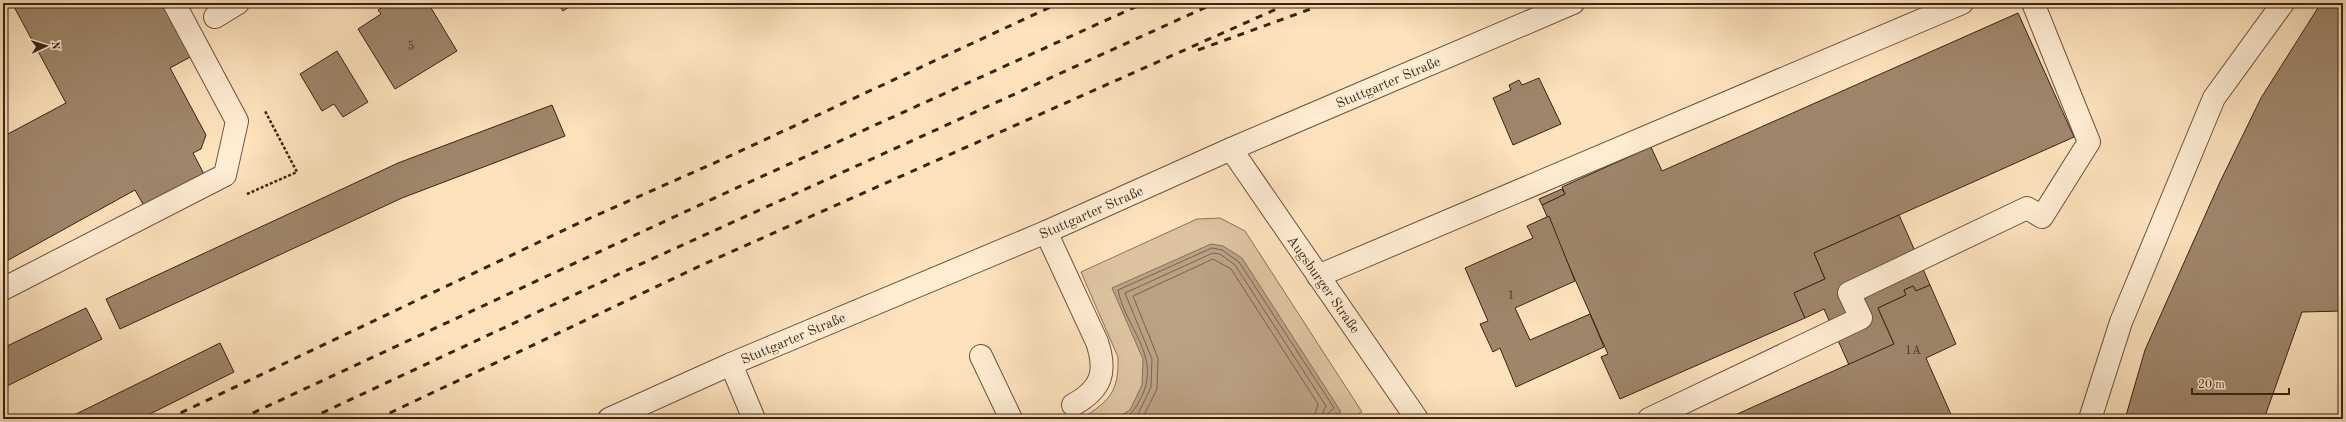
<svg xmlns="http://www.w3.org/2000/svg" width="2346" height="422" font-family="'Old Standard TT',serif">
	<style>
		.green { fill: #dcc29f; stroke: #8a7259 }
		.water { fill: #baa183; stroke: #866f56 }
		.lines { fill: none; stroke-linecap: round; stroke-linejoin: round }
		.shore { stroke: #7a624b; stroke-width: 1 }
		.building { fill: #9f866b; stroke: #392313 }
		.minor-casing { stroke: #6a533d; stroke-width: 24 }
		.path { stroke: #392313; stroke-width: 2.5; stroke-dasharray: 3 2; stroke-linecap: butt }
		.minor { stroke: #feecd3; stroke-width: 22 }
		.rail { stroke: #392313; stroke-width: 3; stroke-dasharray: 7 7; stroke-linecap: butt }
		.labels { text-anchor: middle; stroke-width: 3; stroke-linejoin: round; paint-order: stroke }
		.number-label { font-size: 12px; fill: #523c29 }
		.street-label { font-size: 14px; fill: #392313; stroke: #feecd3 }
	</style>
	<rect width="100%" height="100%" fill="#fde2bc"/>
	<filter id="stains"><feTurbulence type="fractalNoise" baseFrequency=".005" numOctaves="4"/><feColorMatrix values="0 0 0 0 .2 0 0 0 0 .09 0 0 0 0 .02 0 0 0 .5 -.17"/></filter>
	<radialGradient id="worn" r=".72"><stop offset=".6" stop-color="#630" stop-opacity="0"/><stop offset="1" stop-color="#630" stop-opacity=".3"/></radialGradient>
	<path class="green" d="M 1220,218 L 1245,231 L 1362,412 L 1348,419 L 1081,419 C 1109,401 1119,393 1118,357 L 1081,272 L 1197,219 Z"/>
	<path class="water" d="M 1211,244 L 1223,246 L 1242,258 L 1341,412 L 1325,419 L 1115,419 L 1130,410 L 1142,385 L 1143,359 L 1112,288 Z"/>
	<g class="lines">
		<g class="shore">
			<path d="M 1123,419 C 1134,413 1136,407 1142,396 C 1161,355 1125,327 1118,290 L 1212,248 L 1222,250 L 1239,262 L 1334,408 L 1326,415 L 1325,419"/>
			<path d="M 1133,419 L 1138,414 L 1151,387 L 1152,359 L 1125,293 L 1213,253 L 1220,254 L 1235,265 L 1326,406 L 1320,419"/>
			<path d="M 1142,419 L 1157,389 L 1158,358 L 1133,296 L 1213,259 L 1231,269 L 1318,404 L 1314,419"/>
		</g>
	</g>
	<g class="building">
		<path d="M 12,3 L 163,3 L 192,56 L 170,68 L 206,135 L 201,149 L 193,153 L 206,178 L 147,211 L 135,190 L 3,263 L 3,131 L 6,135 L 66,103 Z"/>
		<path d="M 389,3 L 428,3 L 457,51 L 395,89 L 358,29 L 381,14 L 378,10 Z"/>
		<path d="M 557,3 L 575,3 L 563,11 Z"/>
		<path d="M 2321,3 L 2343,3 L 2343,311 L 2302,312 L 2264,419 L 2125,419 L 2145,350 L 2220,182 L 2261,98 Z"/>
		<path d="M 2018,13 L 2074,137 L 1814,253 L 1825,279 L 1794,293 L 1805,318 L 1620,399 L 1601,357 L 1608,354 L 1542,205 L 1565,194 L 1562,187 L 1651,147 L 1662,171 Z"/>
		<path d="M 337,51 L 368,102 L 343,117 L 334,104 L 322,111 L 300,74 Z"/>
		<path d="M 1539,78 L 1561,124 L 1513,145 L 1493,98 L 1511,90 L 1509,85 L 1519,80 L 1522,85 Z"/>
		<path d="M 552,105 L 565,136 L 402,198 L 120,329 L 106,299 L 398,163 Z"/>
		<path d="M 1562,189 L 1565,194 L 1542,205 L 1539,199 Z"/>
		<path d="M 1899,215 L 1930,285 L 1916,291 L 1913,286 L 1904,290 L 1906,295 L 1878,308 L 1894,344 L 1849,365 L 1824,309 L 1805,318 L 1794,293 L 1825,279 L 1814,253 Z"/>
		<path d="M 1549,216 L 1575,281 L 1515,308 L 1530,340 L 1590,314 L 1604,347 L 1516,387 L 1500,348 L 1493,352 L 1480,324 L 1488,321 L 1465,268 L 1533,238 L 1527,226 Z"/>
		<path d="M 1930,285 L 1956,344 L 1926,358 L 1953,419 L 1726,419 L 1894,344 L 1878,308 L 1906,295 L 1904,290 L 1913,286 L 1916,291 Z"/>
		<path d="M 86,308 L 102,339 L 3,388 L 3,348 Z"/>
		<path d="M 220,343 L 234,372 L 140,419 L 66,419 Z"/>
	</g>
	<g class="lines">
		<g class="minor-casing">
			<g id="minor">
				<path d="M 215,17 L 238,3"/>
				<path d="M 1231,149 L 1417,419"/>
				<path d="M 1046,232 L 1097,342 C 1107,372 1102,389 1073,405"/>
				<path d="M 1318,276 L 1962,3"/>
				<path d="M 3,289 L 225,175 L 237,121 L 174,3"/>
				<path d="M 981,356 L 1011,419"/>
				<path d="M 731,364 L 754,419"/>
				<path d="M 609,419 L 731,364 L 1046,232 L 1231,149 L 1573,3"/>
				<path d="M 1649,419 L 1861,318 L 1849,293 L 2027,208 L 2042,217 L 2089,142 L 2033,3"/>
				<path d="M 2090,419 L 2121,322 L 2214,98 L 2283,3"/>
			</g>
		</g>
		<path class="path" d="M 247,194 L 297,172 L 265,111"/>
		<use href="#minor" class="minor"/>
		<g class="rail">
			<path d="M 1198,50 L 1327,3"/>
			<path d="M 168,419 L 579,223 L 721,160 L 1059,3"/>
			<path d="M 240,419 L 732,190 L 1144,3"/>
			<path d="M 309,419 L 621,273 L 1215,3"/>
			<path d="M 377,419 L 704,264 L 1290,3"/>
		</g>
	</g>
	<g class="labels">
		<g class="number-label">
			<text x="411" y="50">5</text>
			<text x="1511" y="299">1</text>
			<text x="1913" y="354">1A</text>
		</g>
		<g class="street-label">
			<text transform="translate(1388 82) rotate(-23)" y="5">Stuttgarter Straße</text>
			<text transform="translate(1091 212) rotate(-24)" y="5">Stuttgarter Straße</text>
			<text transform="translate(1324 284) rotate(55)" y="5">Augsburger Straße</text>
			<text transform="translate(793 338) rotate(-23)" y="5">Stuttgarter Straße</text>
		</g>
	</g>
	<rect width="2346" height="422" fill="none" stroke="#fde2bc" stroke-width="16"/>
	<rect x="4" y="4" width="2338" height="414" fill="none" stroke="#392313" stroke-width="2"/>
	<rect x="8" y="8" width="2330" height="406" fill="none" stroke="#392313"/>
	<g transform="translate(46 46) rotate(86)" stroke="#feecd3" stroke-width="3" paint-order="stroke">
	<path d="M0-3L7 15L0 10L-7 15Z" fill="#392313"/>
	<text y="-6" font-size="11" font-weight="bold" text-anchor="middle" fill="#392313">N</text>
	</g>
	<path d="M2192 388v6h97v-6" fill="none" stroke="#392313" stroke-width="2"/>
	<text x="2198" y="388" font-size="12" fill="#392313" stroke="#feecd3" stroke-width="3" paint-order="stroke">20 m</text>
	<rect width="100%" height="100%" filter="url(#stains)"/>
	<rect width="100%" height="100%" fill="url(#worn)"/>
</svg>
